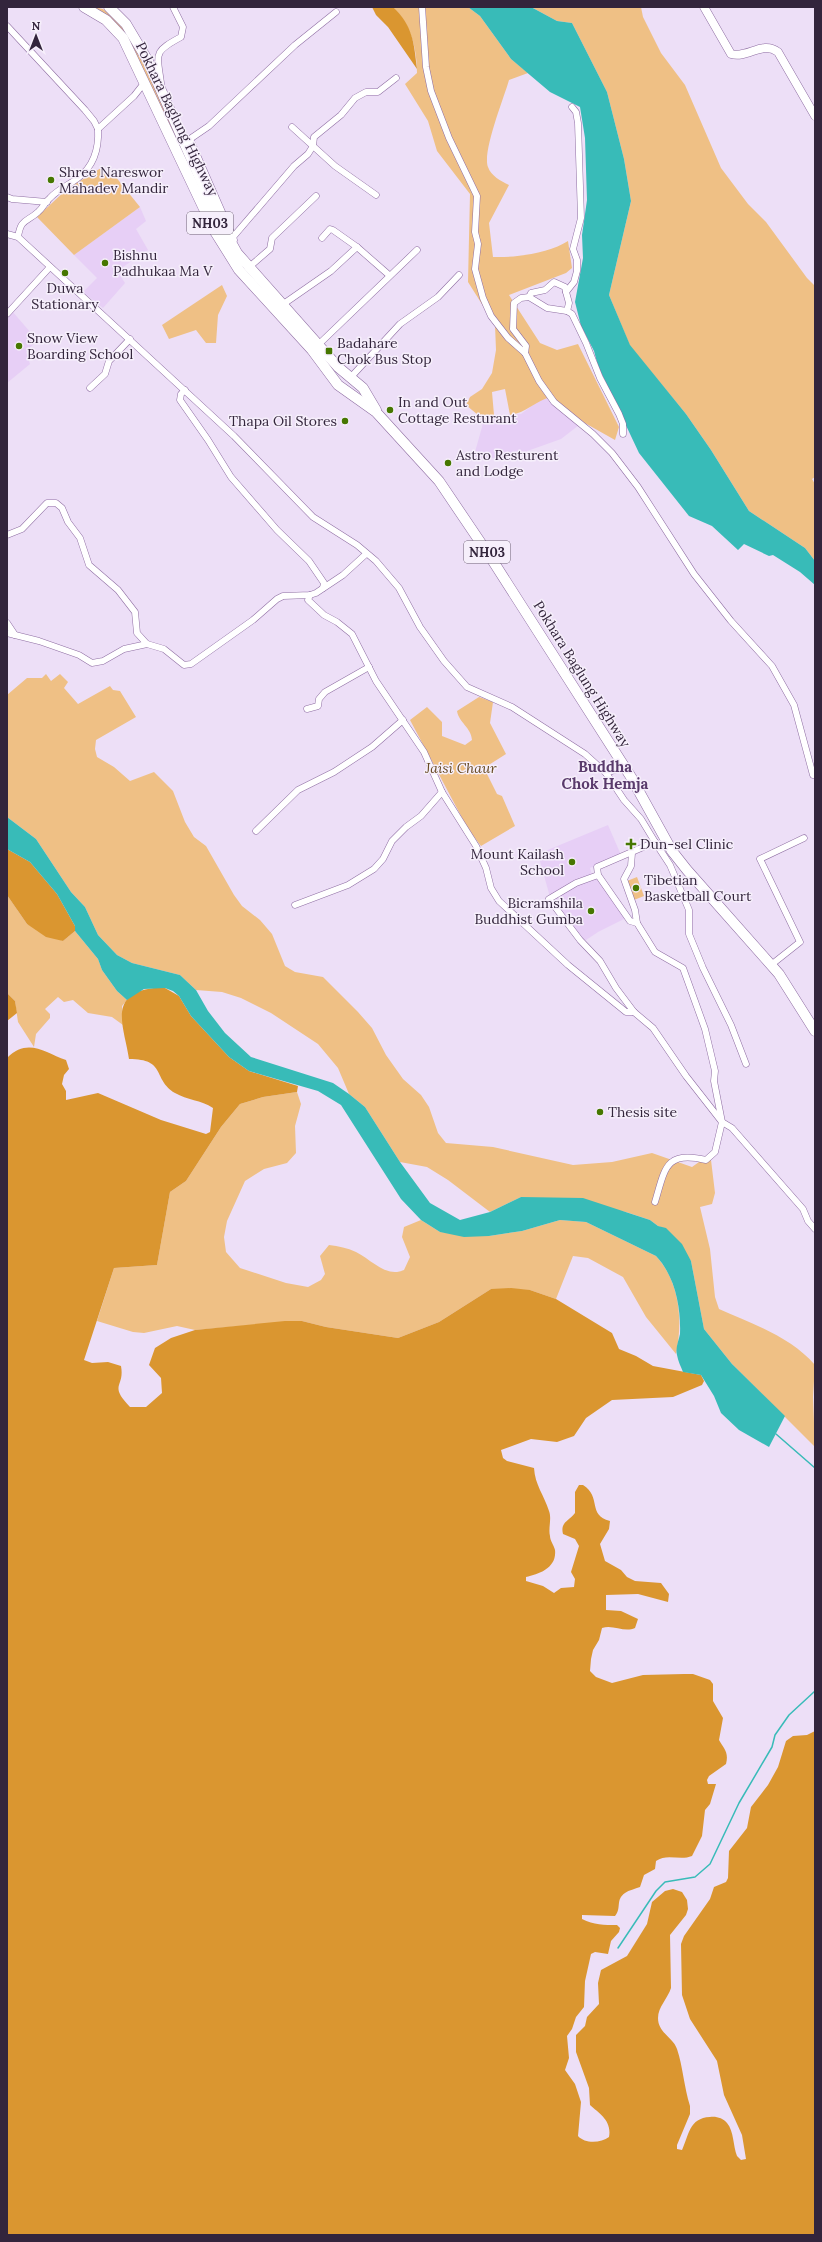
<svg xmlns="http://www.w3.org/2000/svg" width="822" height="2242" font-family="Lora,serif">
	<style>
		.built { fill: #e7cff6 }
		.green { fill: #efc085 }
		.forest { fill: #da9630 }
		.water { fill: #38bbb8 }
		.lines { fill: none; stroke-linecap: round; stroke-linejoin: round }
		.stream { stroke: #38bbb8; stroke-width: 1.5 }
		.minor-casing { stroke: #8f6ea3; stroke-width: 7 }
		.secondary-casing { stroke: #8f6ea3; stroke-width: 9 }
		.trunk-casing { stroke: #8f6ea3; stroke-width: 11 }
		.minor { stroke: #fff; stroke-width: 6 }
		.secondary { stroke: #fff; stroke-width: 8 }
		.trunk { stroke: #fff; stroke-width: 10 }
		.poi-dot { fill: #467700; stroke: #f6effb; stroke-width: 1.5 }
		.labels { text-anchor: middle; stroke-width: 3; stroke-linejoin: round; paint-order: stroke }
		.shield { fill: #f6effb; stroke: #6e6275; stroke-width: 1 }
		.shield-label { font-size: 13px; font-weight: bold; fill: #33253c }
		.street-label { font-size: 14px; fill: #33253c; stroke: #f6effb }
		.poi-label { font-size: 14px; fill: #33253c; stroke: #f6effb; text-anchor: start }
		.park-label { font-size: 14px; font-style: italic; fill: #684b24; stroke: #f6effb }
		.neighbourhood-label { font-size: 15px; font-weight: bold; fill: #5a3b6c; stroke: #f6effb }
	</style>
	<rect width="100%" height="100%" fill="#eddff7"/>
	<g class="built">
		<path d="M 140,207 L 146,221 L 136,229 L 148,250 L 117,271 L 125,283 L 103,308 L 83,292 L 97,278 L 74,255 Z"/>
		<path d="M 12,311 L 37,340 L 26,352 L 30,364 L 7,383 L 7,316 Z"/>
		<path d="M 551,397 L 583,422 L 561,439 L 533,449 L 508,457 L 473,459 L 484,420 L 494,415 L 521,414 L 541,399 Z"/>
		<path d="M 608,825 L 621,855 L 590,868 L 592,875 L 550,897 L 538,854 Z"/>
		<path d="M 595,877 L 626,918 L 598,932 L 583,942 L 556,907 L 552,898 L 575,885 Z"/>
	</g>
	<g class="green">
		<path d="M 93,7 L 103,9 L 121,25 L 141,57 L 217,224 L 332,368 L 226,248 L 138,61 Z"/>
		<path d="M 393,7 L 468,7 L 480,16 L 511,59 L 528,73 L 509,80 C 504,98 482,152 488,167 C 491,176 501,181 509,185 L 489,223 L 493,257 C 514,258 550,253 568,241 L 572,268 L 566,273 L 509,295 L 540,343 L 557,350 L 578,344 L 619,427 L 615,440 L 583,422 L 551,397 C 535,401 526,413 510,415 L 505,389 L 492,392 L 494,415 L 484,420 L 466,405 L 470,397 L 482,389 L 492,373 L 496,350 L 495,325 L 468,282 L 470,194 L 437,151 L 428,121 L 405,84 L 417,73 C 417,48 411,25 393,7 Z"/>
		<path d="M 531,7 L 641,7 L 643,17 L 661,53 L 685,85 L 721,168 L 748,204 L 766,222 L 807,278 L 815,286 L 815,477 L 812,479 L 815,484 L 815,561 L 805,548 L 749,511 L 711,450 L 686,414 L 630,346 L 609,295 L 631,201 L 624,159 L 607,92 L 572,23 L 557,21 Z"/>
		<path d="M 101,168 L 108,176 L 115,176 L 140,207 L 74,255 L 37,217 L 67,189 Z"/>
		<path d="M 222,285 L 227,296 L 218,315 L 216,343 L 206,343 L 196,330 L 169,339 L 162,325 Z"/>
		<path d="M 46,674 L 51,681 L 60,674 L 68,682 L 64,688 L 78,704 L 110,686 L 113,690 L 120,691 L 136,717 L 96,740 L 95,749 L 97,757 L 114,767 L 130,781 L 154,772 L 173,791 L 185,822 L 194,837 L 206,846 L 234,895 L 242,906 L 260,920 L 272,934 L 285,966 L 295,972 L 323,977 L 358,1012 L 372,1028 L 386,1055 L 403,1079 L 421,1095 L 429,1107 L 438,1133 L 446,1143 L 493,1147 L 573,1165 L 612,1162 L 652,1153 L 692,1167 L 699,1162 L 711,1160 L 715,1193 L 712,1204 L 700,1207 L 710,1249 L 715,1297 L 719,1309 C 751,1323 791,1337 815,1365 L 813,1397 L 815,1447 L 732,1364 L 704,1329 L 691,1261 L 666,1229 L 658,1226 L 650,1220 L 626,1212 L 521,1197 L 490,1212 L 448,1180 L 427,1167 L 400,1162 L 365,1107 L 349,1094 L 338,1068 L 318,1044 L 271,1013 L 241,998 L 222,992 L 196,990 L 180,975 L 132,963 L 117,955 L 98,935 L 85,907 L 71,892 L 36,839 L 7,817 L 7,695 L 27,678 L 42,678 Z"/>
		<path d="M 479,697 L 493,702 L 490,723 L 506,754 L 484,768 L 497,794 L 502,796 L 515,826 L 481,846 L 468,829 L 410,720 L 427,707 L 442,722 L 442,736 L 465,745 L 472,740 C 471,727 459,723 457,711 Z"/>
		<path d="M 637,877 L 644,896 L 634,900 L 627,881 Z"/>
		<path d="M 7,895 L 27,924 L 63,941 L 75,931 L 98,959 L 102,970 L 117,991 L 127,1000 L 122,1006 L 123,1025 L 112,1017 L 88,1013 L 73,1000 L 64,1002 L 58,997 L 45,1009 L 50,1014 L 50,1018 L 36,1034 L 34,1047 L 18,1022 L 15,1001 L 7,993 Z"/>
		<path d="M 297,1092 L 301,1104 L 295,1126 L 296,1153 L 287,1163 L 264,1169 L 245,1181 L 227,1221 L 224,1237 L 226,1252 L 240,1268 L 286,1283 L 308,1287 L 321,1280 L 325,1274 L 320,1256 L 329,1245 C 339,1246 347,1248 356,1252 C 372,1260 386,1278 404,1270 L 410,1257 L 402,1237 L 404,1227 L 421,1220 L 440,1232 L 489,1236 L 522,1231 L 560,1220 L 586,1222 L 656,1256 C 680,1282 683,1321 676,1354 L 646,1317 L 623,1277 L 588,1258 L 573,1256 L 556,1299 L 530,1290 L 491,1289 L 439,1322 L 398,1338 L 326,1327 L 302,1321 L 195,1330 L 177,1326 L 144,1333 L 133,1332 L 97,1321 L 114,1268 L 157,1265 L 170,1192 L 186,1181 L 221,1127 L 240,1104 L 263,1097 Z"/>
	</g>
	<g class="forest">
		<path d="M 372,7 L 393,7 C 413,26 414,43 417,69 L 388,27 L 376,15 Z"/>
		<path d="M 7,849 L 30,862 L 57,894 L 75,926 L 75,931 L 63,941 L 46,937 L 27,924 L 7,895 Z"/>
		<path d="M 154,988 L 165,988 L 179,996 L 191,1016 L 229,1057 L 249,1071 L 298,1086 L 297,1092 L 263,1097 L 240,1104 L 221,1127 L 186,1181 L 170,1192 L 157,1265 L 114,1268 L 84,1360 L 92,1363 L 108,1362 L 121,1366 C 125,1388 108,1384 130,1407 L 146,1407 L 162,1393 L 161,1378 L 149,1365 L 155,1348 L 171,1338 L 195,1330 L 285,1321 L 302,1321 L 326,1327 L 398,1338 L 439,1322 L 491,1289 L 511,1288 L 530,1290 L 556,1299 L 612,1333 L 619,1349 L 636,1356 L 653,1366 L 701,1375 L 704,1381 L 702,1385 L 673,1397 L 612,1400 L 586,1418 L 574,1436 L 557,1442 L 531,1439 L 501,1450 L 503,1458 L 507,1461 L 534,1468 C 535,1485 544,1495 549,1511 C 552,1519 548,1528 550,1536 C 550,1541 554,1545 555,1550 C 557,1568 539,1574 526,1577 L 526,1581 L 543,1586 L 554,1593 L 561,1588 L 574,1587 L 575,1579 L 571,1572 L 579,1546 L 575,1539 L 563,1534 C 560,1522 569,1521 575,1513 L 575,1492 L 579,1485 L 583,1485 C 602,1497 587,1515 610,1521 L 609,1529 L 600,1544 L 605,1561 L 621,1570 L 627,1577 L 635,1581 L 661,1583 L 669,1594 L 668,1602 L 638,1594 L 606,1595 L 606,1610 L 621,1611 L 638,1619 L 635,1628 C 624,1633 613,1624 602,1628 L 599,1640 L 593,1650 L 591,1659 L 590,1671 L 596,1677 L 612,1683 L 643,1675 L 684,1674 L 693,1674 L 710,1680 L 713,1684 L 713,1701 L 723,1718 L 719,1740 C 724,1749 729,1752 726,1764 L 709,1776 L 707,1780 L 708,1784 L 716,1784 L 710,1804 L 705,1810 L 702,1836 L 692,1856 C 680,1861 667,1853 656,1861 L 655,1869 L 644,1875 L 640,1887 C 635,1889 629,1890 625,1893 C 615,1900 622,1908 615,1916 L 582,1915 L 582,1919 C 594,1925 604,1925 617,1925 L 620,1928 L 619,1932 L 611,1941 L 608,1954 L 595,1952 L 591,1954 L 585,1981 L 584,2007 L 576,2017 L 572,2029 L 567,2036 L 569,2058 L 565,2070 L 575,2084 L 581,2102 L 578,2136 C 585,2144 601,2143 609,2137 C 612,2121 600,2114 590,2105 L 589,2088 L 576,2052 L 576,2035 L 585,2026 L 587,2017 L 599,2004 L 598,1983 L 601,1970 L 627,1956 L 647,1924 L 652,1902 L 665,1891 L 673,1889 L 682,1892 L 687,1900 L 688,1909 L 686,1915 L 670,1935 L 671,1988 C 668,1998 658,2007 658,2018 C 658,2033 673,2037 677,2049 C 683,2067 684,2087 690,2106 L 690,2114 L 677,2145 L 677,2149 L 682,2150 C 689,2135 689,2118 710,2117 C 716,2116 723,2118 727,2123 C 734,2131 733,2146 737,2156 L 741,2160 L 746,2159 L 742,2135 L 724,2095 L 717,2061 L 690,2019 L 682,1995 L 681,1944 L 684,1936 L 710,1899 L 714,1887 L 726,1882 L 728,1878 L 729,1851 L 747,1828 L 751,1807 L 768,1785 L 778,1767 L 786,1741 L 793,1736 L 807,1735 L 815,1731 L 815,2235 L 7,2235 L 7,1058 C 28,1037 45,1053 66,1060 L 69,1069 L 64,1075 L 62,1084 L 66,1091 L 66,1100 L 98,1093 L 161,1120 L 206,1134 L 210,1132 L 213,1108 C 201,1100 187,1100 175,1093 C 152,1079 167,1059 129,1059 C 124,1026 107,994 154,988 Z"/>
		<path d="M 7,993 L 15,1001 L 17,1013 L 7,1021 Z"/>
	</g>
	<g class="water">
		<path d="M 468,7 L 531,7 L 557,21 L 572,23 L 607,92 L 624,159 L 631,201 L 609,295 L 630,345 L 686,414 L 711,450 L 749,511 L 805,548 L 815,561 L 815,585 L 800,572 L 773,555 L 769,556 L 744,544 L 738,550 L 712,526 L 689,516 L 639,453 L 598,366 L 594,351 L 581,326 L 575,302 L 583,258 L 582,235 L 587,200 L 585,138 L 580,107 L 550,92 L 511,59 L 480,16 Z"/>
		<path d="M 7,817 L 36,839 L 71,892 L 85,907 L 98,935 L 117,955 L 132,963 L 180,975 L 196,990 L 208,1011 L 225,1033 L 251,1057 L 333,1083 L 349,1094 L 365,1107 L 400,1162 L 430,1203 L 460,1220 L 490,1212 L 521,1197 L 583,1198 L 650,1220 L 658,1226 L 666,1228 L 682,1244 L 691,1261 L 704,1329 L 732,1364 L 785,1416 L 769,1447 L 739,1430 L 721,1413 L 714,1396 L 701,1375 L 683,1372 C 681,1367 678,1361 677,1355 C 675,1348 679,1340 680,1334 C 681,1307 675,1276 656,1256 L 586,1222 L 560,1220 L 522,1231 L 489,1236 L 464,1237 L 440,1232 L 421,1220 L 401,1199 L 341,1105 L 318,1091 L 249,1071 L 229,1057 L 191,1016 L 179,996 L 173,991 L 165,988 L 144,989 L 127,1000 L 117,991 L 102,970 L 98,959 L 75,931 L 75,926 L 57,894 L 30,862 L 7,849 Z"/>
	</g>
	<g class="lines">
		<g class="stream">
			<path d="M 776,1434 L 815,1468"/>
			<path d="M 618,1948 L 656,1891 L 665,1882 L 695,1877 L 710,1864 L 739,1803 L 772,1747 L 775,1735 L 789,1715 L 815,1691"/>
		</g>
		<g class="minor-casing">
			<g id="minor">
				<path d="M 422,7 L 426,67 L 431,91 L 449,138 L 477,196 L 475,232 L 478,244 L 475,269 L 483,298 L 491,316 L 508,338 L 525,353 L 539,381 L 554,402 L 593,434 L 612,453 L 638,487 L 694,574 L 731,621 L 772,666 L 794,705 L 813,775"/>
				<path d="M 7,26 L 85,110 L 94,121 L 98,129"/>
				<path d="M 161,83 C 157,53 153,52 181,37 L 183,27 L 173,7"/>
				<path d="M 292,127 L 335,166 L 376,195"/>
				<path d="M 7,197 L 12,199 L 47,202"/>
				<path d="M 7,234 L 18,237 L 234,436 L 313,517 L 357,545 L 376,561 L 399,588 L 420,627 L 444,661 L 467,687 L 512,707 L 585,754 L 606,773 L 624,800 L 641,819 L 655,842 L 597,867 L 598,875 L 630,921 L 637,923 L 655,952 L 683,968 L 705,1029 L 715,1071 L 714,1081 L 722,1122 L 715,1152 L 706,1160 C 665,1150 665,1169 655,1202"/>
				<path d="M 18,237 C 21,218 26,223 38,212 C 43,208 45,202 50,198 C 58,189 69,185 78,178 C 94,166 99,148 98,129 L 134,96 L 145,82"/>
				<path d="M 233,237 L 190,139 L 209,126 L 295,45 L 336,12"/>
				<path d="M 322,238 L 330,229 L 333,230 L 357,247 L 389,275"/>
				<path d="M 234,240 L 233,237 L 294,166 L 308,154 L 313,146 L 314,137 L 341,115 L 355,98 L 366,92 L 378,92 L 396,78"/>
				<path d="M 248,268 L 270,249 L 272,238 L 316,196"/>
				<path d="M 529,297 L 531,293 L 545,290 L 554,282 L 565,287 L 566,292"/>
				<path d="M 282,305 L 331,271 L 357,247"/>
				<path d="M 567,311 L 569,303 L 566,292 L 574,282 L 577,271 L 577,260 L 573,249 L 581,218 L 578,123 L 576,112 L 572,107"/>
				<path d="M 7,314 L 50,267"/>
				<path d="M 318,345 L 417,250"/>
				<path d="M 525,353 L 526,346 L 513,329 L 514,303 L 521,298 L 529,297 L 547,308 L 567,311 L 572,314 L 586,343 L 600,378 L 619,414 L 623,424 L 623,434"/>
				<path d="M 351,377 L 400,324 L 438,297 L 459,275"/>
				<path d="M 90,388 L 105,374 L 109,361 L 130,339"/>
				<path d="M 185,390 L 181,394 L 180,400 L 208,440 L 231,477 L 277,530 L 309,561 L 324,583 L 323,588"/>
				<path d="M 7,535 L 22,529 L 47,503 L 56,503 L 62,508 L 68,522 L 80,538 L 89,565 L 118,590 L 135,612 L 137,633 L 147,644"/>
				<path d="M 310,595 L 308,600 L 324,615 L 337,622 L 352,634 L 376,681 L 424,752 L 442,792 L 476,846 L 486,868 L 491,888 L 499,901 L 568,965 L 626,1012 L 634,1012 L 653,1028 L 686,1076 L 722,1122 L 732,1128 L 803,1209 L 808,1221 L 815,1229"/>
				<path d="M 7,623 L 15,635"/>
				<path d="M 7,633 L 39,641 L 79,655 L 92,663 L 103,661 L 124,649 L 147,644 L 164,649 L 184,665 L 191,664 L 253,620 L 277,599 L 283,596 L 310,595 L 316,593 L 343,575 L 366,554"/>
				<path d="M 307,709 L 318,706 L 319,699 L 325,692 L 369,667"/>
				<path d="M 606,773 L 624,767"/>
				<path d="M 256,831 L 298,790 L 334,772 L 372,747 L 403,720"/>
				<path d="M 655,842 L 670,865 L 689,910 L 689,934 L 703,968 L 731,1025 L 746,1064"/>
				<path d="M 632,853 L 631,866 L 624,879 L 635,910 L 637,923"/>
				<path d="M 598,875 L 576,883 L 549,899 L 580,940 L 600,961 L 616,988 L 634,1012"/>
				<path d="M 295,905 L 348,885 L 374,869 L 383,859 L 392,841 L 406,827 L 421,816 L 442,792"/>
				<path d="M 771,965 L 800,942 L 760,859 L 804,838"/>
			</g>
		</g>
		<g class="secondary-casing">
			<path id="secondary" d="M 704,7 L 731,54 C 748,59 762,40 778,52 L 815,116"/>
		</g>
		<g class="trunk-casing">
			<g id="trunk">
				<path d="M 84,7 L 106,20 L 123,38 L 214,230 L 239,270 L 312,350 L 338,385 L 376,412 L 439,481 L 491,558 L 631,777 L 672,851 L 687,870 L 779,974 L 815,1031"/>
				<path d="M 109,7 L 126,24 L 148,61 L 218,219 L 237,253 L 338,367 L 363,388 L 376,410"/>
			</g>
		</g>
		<use href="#minor" class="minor"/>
		<use href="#secondary" class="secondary"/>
		<use href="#trunk" class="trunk"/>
	</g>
	<g class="poi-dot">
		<circle cx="51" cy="180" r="4"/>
		<circle cx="105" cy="263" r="4"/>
		<circle cx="65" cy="273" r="4"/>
		<circle cx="19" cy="346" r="4"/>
		<rect x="325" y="347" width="8" height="8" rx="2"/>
		<circle cx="390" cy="410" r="4"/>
		<circle cx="345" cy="421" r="4"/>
		<circle cx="448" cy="463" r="4"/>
		<path d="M629 838h4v4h4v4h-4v4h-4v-4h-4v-4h4z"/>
		<circle cx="572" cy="862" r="4"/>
		<circle cx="636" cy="888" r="4"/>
		<circle cx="591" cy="911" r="4"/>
		<circle cx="600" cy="1112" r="4"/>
	</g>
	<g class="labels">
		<g class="shield">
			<rect x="187" y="212" width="46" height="22" rx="3"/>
			<rect x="464" y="541" width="46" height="22" rx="3"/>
		</g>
		<g class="shield-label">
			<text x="210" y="228">NH03</text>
			<text x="487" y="557">NH03</text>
		</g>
		<g class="street-label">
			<text transform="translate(177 119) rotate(64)" y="5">Pokhara Baglung Highway</text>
			<text transform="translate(582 674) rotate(58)" y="5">Pokhara Baglung Highway</text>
		</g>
		<g class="poi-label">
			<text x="59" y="177">Shree Nareswor<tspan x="59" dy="16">Mahadev Mandir</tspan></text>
			<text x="113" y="260">Bishnu<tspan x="113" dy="16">Padhukaa Ma V</tspan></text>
			<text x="65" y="293" text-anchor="middle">Duwa<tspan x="65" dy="16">Stationary</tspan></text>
			<text x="27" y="343">Snow View<tspan x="27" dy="16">Boarding School</tspan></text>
			<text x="337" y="348">Badahare<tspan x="337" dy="16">Chok Bus Stop</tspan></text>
			<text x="398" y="407">In and Out<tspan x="398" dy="16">Cottage Resturant</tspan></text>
			<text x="337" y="426" text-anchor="end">Thapa Oil Stores</text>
			<text x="456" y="460">Astro Resturent<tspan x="456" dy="16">and Lodge</tspan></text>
			<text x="640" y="849">Dun-sel Clinic</text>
			<text x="564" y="859" text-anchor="end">Mount Kailash<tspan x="564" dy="16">School</tspan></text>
			<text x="644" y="885">Tibetian<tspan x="644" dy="16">Basketball Court</tspan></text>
			<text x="583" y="908" text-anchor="end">Bicramshila<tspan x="583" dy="16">Buddhist Gumba</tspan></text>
			<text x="608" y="1117">Thesis site</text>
		</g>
		<g class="park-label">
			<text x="461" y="773">Jaisi Chaur</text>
		</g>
		<g class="neighbourhood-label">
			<text x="605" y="772">Buddha<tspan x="605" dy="17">Chok Hemja</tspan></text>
		</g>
	</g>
	<rect width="822" height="2242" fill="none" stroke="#33253c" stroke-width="16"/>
	<g transform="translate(36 36)" stroke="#f6effb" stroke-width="3" paint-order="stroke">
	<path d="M0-3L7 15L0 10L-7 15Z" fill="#33253c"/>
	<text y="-6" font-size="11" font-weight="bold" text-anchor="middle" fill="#33253c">N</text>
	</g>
</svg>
